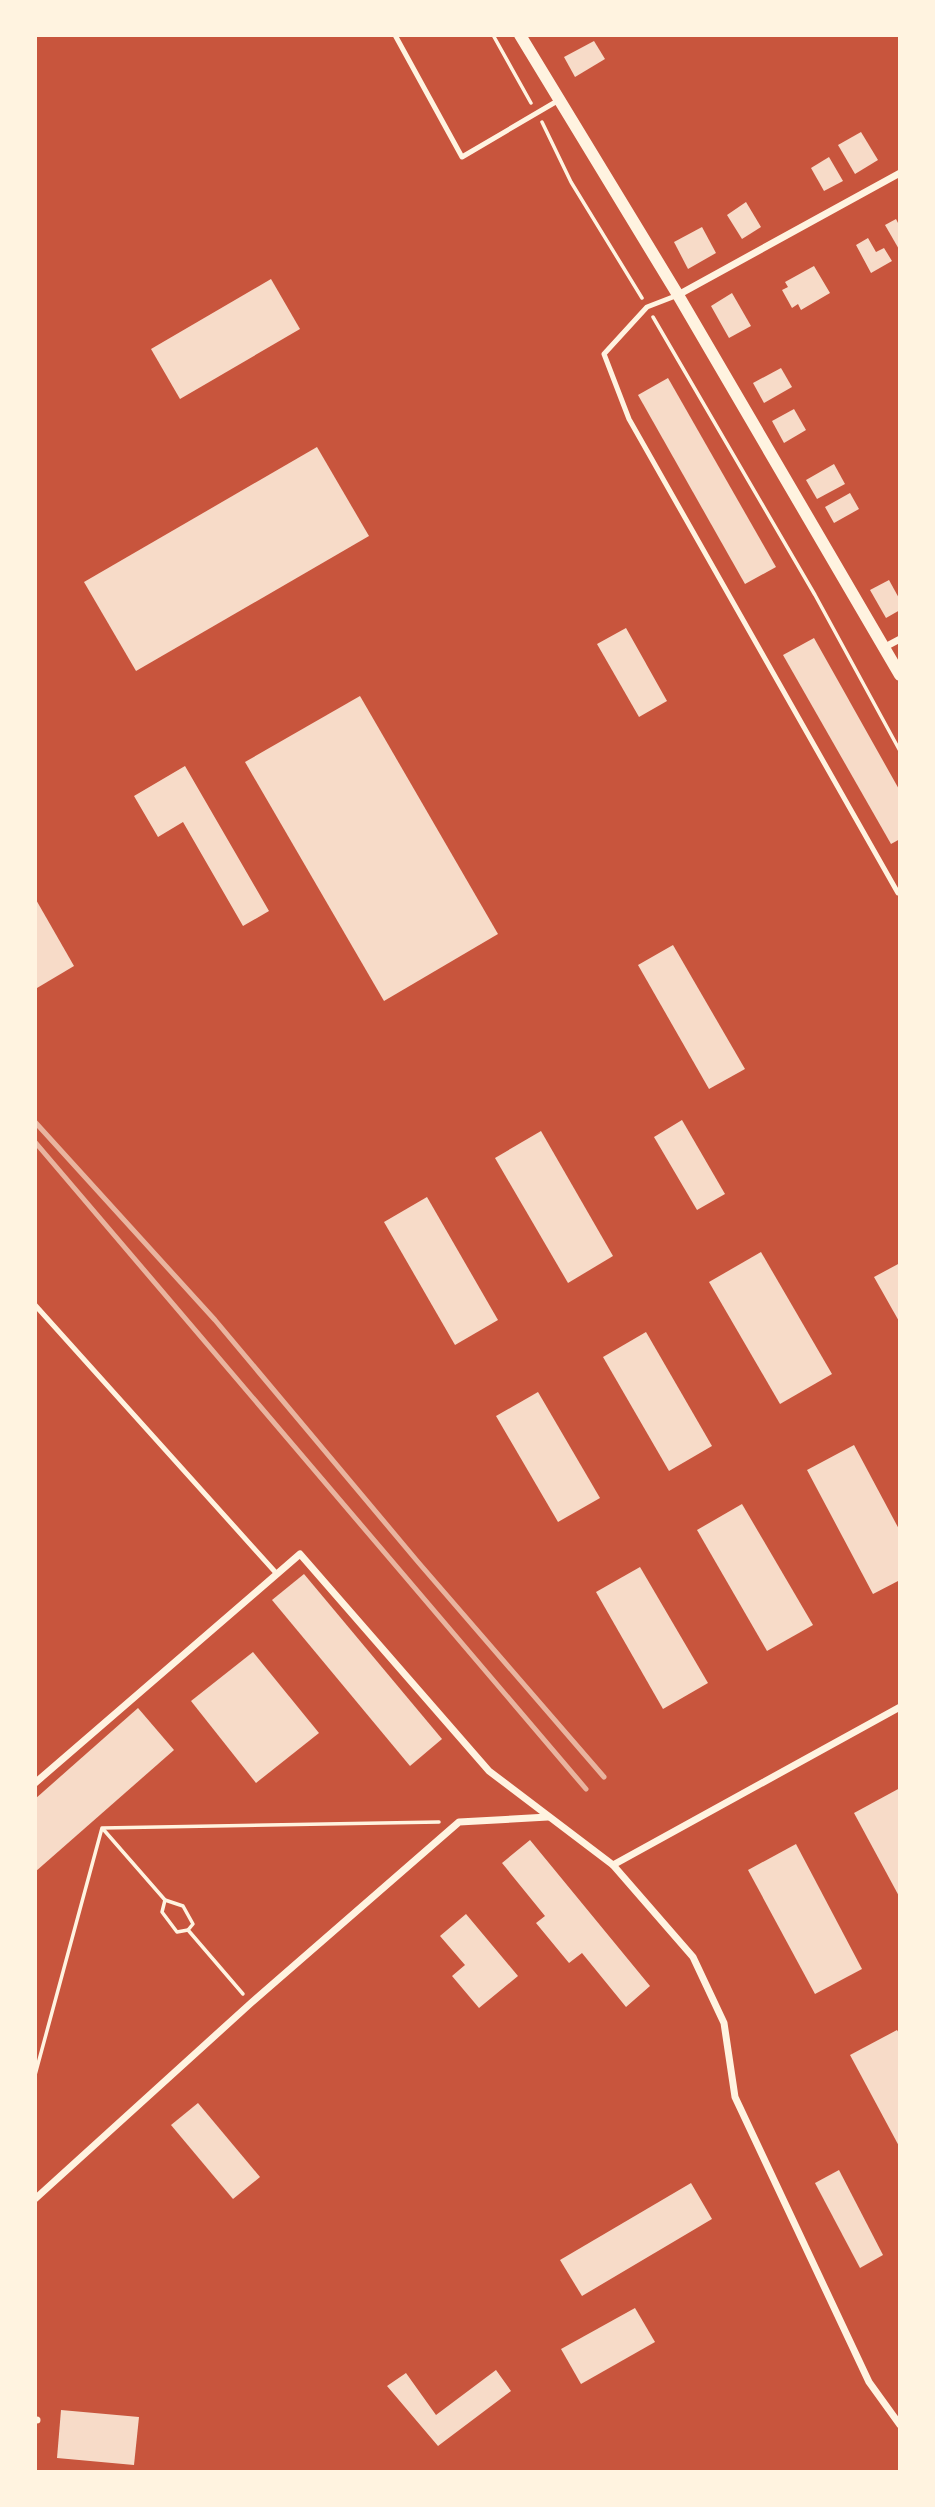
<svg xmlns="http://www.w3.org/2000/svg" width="935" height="2507" font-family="'Work Sans',sans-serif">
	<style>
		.building { fill: #f7dbc8 }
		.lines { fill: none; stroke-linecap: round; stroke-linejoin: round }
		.path { stroke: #fff3e0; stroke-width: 3.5 }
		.service { stroke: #fff3e0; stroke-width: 5 }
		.minor { stroke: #fff3e0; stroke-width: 7 }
		.tertiary { stroke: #fff3e0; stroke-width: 12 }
		.rail { stroke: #e9b49f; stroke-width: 5 }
	</style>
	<rect width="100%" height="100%" fill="#c8553d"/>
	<g class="building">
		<path d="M 594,41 L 605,59 L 575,77 L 564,57 Z"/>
		<path d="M 861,132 L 878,160 L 855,174 L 838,145 Z"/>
		<path d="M 829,157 L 843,181 L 824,191 L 811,168 Z"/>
		<path d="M 746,202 L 761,227 L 742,239 L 727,215 Z"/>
		<path d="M 896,219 L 900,227 L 900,251 L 885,225 Z"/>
		<path d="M 702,227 L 716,253 L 688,269 L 674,242 Z"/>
		<path d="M 868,238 L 876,252 L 884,248 L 892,261 L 871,273 L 856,245 Z"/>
		<path d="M 814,266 L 830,293 L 801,310 L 798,304 L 792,308 L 782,290 L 788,287 L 785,282 Z"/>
		<path d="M 271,279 L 300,329 L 180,399 L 151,349 Z"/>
		<path d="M 732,293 L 751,326 L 729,338 L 711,306 Z"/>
		<path d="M 781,368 L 792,387 L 764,403 L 753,383 Z"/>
		<path d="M 668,378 L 776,567 L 745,584 L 638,395 Z"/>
		<path d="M 794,409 L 806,430 L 784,443 L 772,421 Z"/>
		<path d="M 317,447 L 369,536 L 136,671 L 84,582 Z"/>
		<path d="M 834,464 L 845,484 L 817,499 L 806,480 Z"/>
		<path d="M 850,493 L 859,509 L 834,523 L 825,507 Z"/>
		<path d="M 889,580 L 900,600 L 900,610 L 886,618 L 870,590 Z"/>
		<path d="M 626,628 L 667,701 L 639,717 L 597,644 Z"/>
		<path d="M 814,638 L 900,791 L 900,839 L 891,844 L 783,655 Z"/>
		<path d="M 360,696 L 498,934 L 384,1001 L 245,762 Z"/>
		<path d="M 185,766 L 269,911 L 243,926 L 183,822 L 158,837 L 134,796 Z"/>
		<path d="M 35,898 L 74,966 L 37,988 L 35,985 Z"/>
		<path d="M 673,945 L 745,1069 L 709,1089 L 638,965 Z"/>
		<path d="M 682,1120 L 725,1194 L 697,1210 L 654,1137 Z"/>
		<path d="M 541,1131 L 613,1256 L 568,1283 L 495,1158 Z"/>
		<path d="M 427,1197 L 498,1320 L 455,1345 L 384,1222 Z"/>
		<path d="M 761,1252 L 832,1374 L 780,1404 L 709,1282 Z"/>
		<path d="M 900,1263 L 900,1323 L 874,1277 Z"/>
		<path d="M 646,1332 L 712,1446 L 669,1471 L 603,1357 Z"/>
		<path d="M 538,1392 L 600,1498 L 558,1522 L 496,1416 Z"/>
		<path d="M 854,1445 L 900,1531 L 900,1580 L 873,1594 L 807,1470 Z"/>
		<path d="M 742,1504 L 813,1625 L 767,1651 L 697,1530 Z"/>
		<path d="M 640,1567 L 708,1683 L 663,1709 L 596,1592 Z"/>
		<path d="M 304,1574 L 442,1739 L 410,1766 L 272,1600 Z"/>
		<path d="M 253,1652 L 319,1733 L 256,1783 L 191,1701 Z"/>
		<path d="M 138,1708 L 174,1750 L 35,1872 L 35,1799 Z"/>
		<path d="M 900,1788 L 900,1898 L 854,1813 Z"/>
		<path d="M 530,1840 L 650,1986 L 626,2007 L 582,1953 L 569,1963 L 536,1923 L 545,1916 L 502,1863 Z"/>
		<path d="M 796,1844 L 862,1969 L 815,1994 L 748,1870 Z"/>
		<path d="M 466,1914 L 518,1976 L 479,2008 L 452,1976 L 465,1965 L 440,1936 Z"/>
		<path d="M 897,2030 L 900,2035 L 900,2148 L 850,2055 Z"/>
		<path d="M 198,2103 L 260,2177 L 233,2199 L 171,2125 Z"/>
		<path d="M 839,2170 L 883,2255 L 860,2268 L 815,2183 Z"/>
		<path d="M 691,2183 L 712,2219 L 582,2296 L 560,2260 Z"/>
		<path d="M 635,2308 L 655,2342 L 581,2384 L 561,2349 Z"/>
		<path d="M 496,2370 L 511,2391 L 438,2446 L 387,2386 L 406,2373 L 436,2415 Z"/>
		<path d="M 61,2410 L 139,2417 L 134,2465 L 57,2458 Z"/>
	</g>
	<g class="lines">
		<g class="path">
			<path d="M 493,35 L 531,103"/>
			<path d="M 542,122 L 571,182 L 642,298"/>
			<path d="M 653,317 L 815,595 L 900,751"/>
			<path d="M 103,1829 L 165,1900 L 183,1906 L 193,1924 L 188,1930 L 243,1994"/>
			<path d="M 165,1900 L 162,1912 L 177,1932 L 188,1930"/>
			<path d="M 35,2075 L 102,1828 L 439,1822"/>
		</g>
		<g class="service">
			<path d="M 395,35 L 462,157 L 559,100"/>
			<path d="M 678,295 L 647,307 L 604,354 L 629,419 L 898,893"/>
			<path d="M 35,1305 L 277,1574"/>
		</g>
		<g class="minor">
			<path d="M 678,295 L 900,173"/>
			<path d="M 885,647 L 900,639"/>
			<path d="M 900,1707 L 613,1865 L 693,1957 L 724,2023 L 735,2097 L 869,2382 L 900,2425"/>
			<path d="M 35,1783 L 300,1554 L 489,1771 L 613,1865"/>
			<path d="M 35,2199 L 251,2003 L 459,1822 L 548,1817"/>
			<path d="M 35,2420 L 37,2420"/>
		</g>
		<path class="tertiary" d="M 520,35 L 678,295 L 900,675"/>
		<g class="rail">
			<path d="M 35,1122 L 215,1320 L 418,1562 L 604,1777"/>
			<path d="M 35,1142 L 586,1789"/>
		</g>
	</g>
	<rect width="935" height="2507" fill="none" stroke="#fff3e0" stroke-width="74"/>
</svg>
